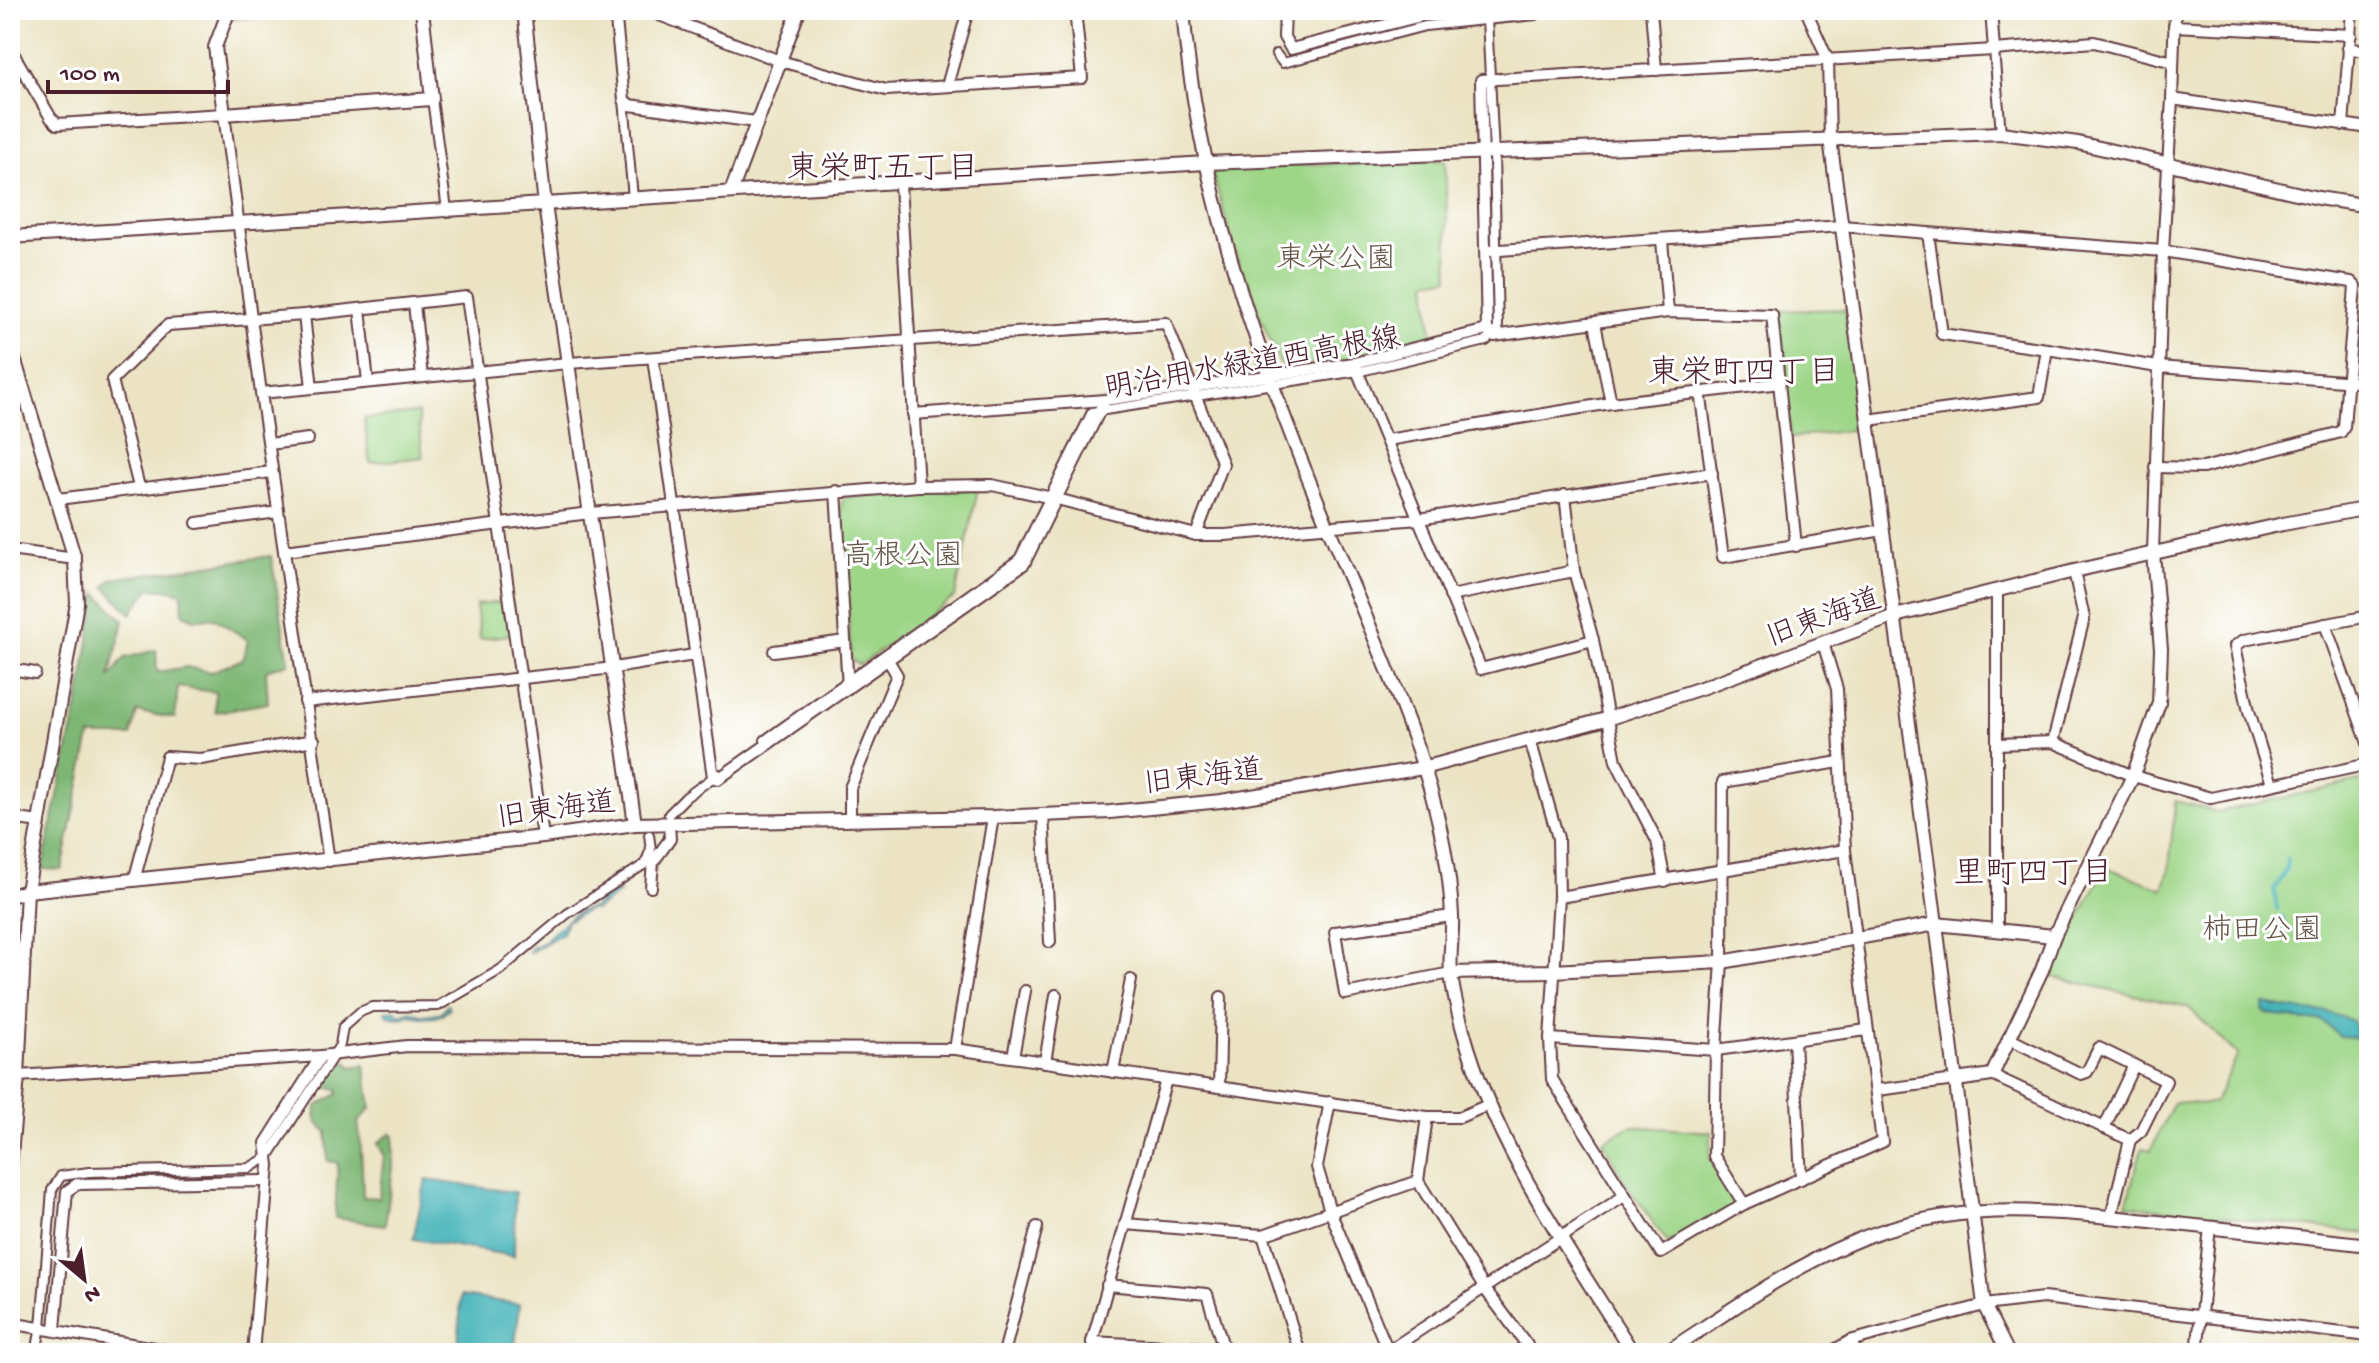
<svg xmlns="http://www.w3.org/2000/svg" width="2379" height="1363" font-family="'Gochi Hand','Klee One',sans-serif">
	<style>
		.green { fill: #9ed688; stroke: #747a5a; stroke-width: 2 }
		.forest { fill: #7eb774; stroke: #646b50; stroke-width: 2 }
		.water { fill: #42b2b8; stroke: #466872; stroke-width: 2 }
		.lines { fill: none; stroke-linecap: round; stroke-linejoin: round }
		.stream { stroke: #42b2b8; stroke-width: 4 }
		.pedestrian-casing { stroke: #623c42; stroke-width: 12 }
		.minor-casing { stroke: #623c42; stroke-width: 14 }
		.tertiary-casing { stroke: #623c42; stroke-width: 16 }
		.pedestrian { stroke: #fff; stroke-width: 8 }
		.minor { stroke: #fff; stroke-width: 10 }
		.tertiary { stroke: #fff; stroke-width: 12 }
		.labels { text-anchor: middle; stroke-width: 6; stroke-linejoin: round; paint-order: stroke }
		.park-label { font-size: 30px; fill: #635647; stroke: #fff }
		.street-label { font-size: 30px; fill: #4a1f2b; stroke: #fff }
		.neighbourhood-label { font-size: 32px; fill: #4a1f2b; stroke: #fff }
	</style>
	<rect width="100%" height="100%" fill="#fff"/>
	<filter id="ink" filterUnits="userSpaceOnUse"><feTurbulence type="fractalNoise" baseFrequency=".0125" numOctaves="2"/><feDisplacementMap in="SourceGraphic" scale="16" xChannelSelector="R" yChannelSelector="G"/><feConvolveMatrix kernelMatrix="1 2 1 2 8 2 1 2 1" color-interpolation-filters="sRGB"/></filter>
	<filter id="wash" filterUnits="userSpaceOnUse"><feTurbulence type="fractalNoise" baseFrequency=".006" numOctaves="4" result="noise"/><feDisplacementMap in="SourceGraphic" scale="32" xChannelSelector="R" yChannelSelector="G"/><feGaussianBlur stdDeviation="1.8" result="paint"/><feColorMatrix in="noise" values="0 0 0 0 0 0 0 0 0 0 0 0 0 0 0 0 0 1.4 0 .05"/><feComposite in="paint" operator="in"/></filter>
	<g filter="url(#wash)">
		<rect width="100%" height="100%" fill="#ebe3c3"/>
		<g class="green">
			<path d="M 235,10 L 387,10 L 232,19 Z"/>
			<path d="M 1445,160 L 1449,278 L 1427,281 L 1432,338 L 1355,359 L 1283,367 L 1280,364 L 1240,269 L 1211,168 Z"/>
			<path d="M 1845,309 L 1859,429 L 1791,438 L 1776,311 Z"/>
			<path d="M 418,413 L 423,457 L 370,463 L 364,419 Z"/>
			<path d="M 978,489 L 955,597 L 860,665 L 851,659 L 841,504 L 846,497 Z"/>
			<path d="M 512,601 L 516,634 L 480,639 L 476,605 Z"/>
			<path d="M 2369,779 L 2369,1234 L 2126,1205 L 2142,1148 L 2151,1150 L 2174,1102 L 2204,1104 L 2215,1102 L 2238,1055 L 2188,1007 L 2048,976 L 2106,867 L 2163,889 L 2169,871 L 2175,801 L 2218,812 Z"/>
			<path d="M 1631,1126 L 1711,1132 L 1710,1157 L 1736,1206 L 1668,1243 L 1624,1181 L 1603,1141 Z"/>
		</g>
		<g class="forest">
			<path d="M 271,556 L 289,663 L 266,670 L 268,703 L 215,712 L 215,692 L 178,687 L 175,718 L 137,712 L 131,736 L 90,736 L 62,870 L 42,869 L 80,695 L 97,593 L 124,621 L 109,678 L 125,658 L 156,650 L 157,672 L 187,667 L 211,672 L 243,659 L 248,640 L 214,618 L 195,619 L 183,614 L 182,593 L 166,589 L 149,589 L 131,614 L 105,587 L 112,579 Z"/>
			<path d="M 347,1061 L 351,1067 L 365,1065 L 371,1108 L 358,1122 C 362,1147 362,1171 363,1197 L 379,1198 L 384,1155 L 378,1143 L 391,1133 L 394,1135 L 393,1168 L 385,1225 L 335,1218 L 338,1163 L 328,1161 L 327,1132 C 317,1124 313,1119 317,1106 L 338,1094 L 338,1090 L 326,1087 L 334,1066 Z"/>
		</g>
		<g class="water">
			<path d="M 613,890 L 620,893 L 595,910 L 588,910 L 567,921 L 562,933 L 529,953 L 530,948 C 555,941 566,909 593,908 Z"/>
			<path d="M 448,1004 L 450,1008 C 438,1021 426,1018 409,1015 C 404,1019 394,1018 388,1016 L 385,1011 L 397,1010 L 397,1013 L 401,1015 L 411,1011 L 421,1015 L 441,1013 Z"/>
			<path d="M 2264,1004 L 2304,1011 L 2326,1012 L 2351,1020 L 2363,1039 L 2369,1041 L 2369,1049 L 2352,1037 L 2340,1036 L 2321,1020 L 2306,1021 L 2266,1013 L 2263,1010 Z"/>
			<path d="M 426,1180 L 515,1192 L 514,1256 L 413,1239 Z"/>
			<path d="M 461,1296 L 520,1304 L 514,1353 L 458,1353 Z"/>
		</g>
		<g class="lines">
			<g class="stream">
				<path d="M 2280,880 L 2286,870 L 2287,858"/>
				<path d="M 2277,909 L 2274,889 L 2278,883"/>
				<path d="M 2281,916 L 2284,921 L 2284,936"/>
			</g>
		</g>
	</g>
	<g filter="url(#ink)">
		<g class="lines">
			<g class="pedestrian-casing">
				<g id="pedestrian">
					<path d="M 1994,50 L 2001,133"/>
					<path d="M 1276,54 L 1283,63 L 1425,26 L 1536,15 L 1544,10"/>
					<path d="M 432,99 L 447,210"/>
					<path d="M 624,100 L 633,198"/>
					<path d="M 765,740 L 1019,559 L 1092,412 L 1365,370 L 1486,341 L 1498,329 L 1494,154 L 1487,19"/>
					<path d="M 669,814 L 686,797 L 718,774"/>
					<path d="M 36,1353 L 41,1327 L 52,1190 L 61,1176 L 89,1172 L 249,1168 L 268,1157 L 340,1045 L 343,1027 L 360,1012 L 372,1007 L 438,1006 L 500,970 L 567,914 L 645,864 L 651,849 L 649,835"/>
				</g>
			</g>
			<g class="minor-casing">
				<g id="minor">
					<path d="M 615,10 L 624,100 L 630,105 L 756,122"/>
					<path d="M 646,10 L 780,61 L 886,90 L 1082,78 L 1075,10"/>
					<path d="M 1285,10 L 1284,37 L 1291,49 L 1425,15 L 1470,10"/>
					<path d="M 1651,10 L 1656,70"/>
					<path d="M 1806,10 L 1828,60 L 1830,139"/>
					<path d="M 1991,10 L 1994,50"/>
					<path d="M 2174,26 L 2351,35"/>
					<path d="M 10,48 L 51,118 L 57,124 L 224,114 L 261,393 L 329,861"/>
					<path d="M 2348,48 L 2369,52"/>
					<path d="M 947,86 L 968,10"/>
					<path d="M 2172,99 L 2175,10"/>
					<path d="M 2343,125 L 2352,10"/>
					<path d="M 900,184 L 918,486"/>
					<path d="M 1662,240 L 1668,312"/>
					<path d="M 1486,251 L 1842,226 L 1928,233"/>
					<path d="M 414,304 L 422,377"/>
					<path d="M 360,309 L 368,382"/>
					<path d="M 304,315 L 312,388"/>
					<path d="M 1595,323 L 1611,403"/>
					<path d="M 1487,330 L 1481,80 L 1994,50 L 2094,42 L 2173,62"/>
					<path d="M 2047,349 L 2158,367 L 2369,383"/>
					<path d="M 653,358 L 713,777 L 718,779 L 1024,564 L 1105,400"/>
					<path d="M 1354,363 L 1481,669 L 1593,640"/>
					<path d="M 1700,391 L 1723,557 L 1883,530"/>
					<path d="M 261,393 L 568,363 L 1166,323 L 1223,464 L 1196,535"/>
					<path d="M 913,414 L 1105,400 L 1354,363 L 1487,330 L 1494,336 L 1668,312 L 1772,315 L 1796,546"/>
					<path d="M 1868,420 L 2039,397 L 2047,349 L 1942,334 L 1928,233 L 2163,251 L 2351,282 L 2355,286 L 2344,427 L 2341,432 L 2203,468 L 2155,467"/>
					<path d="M 1387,440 L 1611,403 L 1780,383"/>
					<path d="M 269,444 L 308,439"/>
					<path d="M 139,487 L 112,380 L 168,325 L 304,315 L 467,297 L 543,837"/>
					<path d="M 836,491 L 848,688"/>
					<path d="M 1565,495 L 1574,571 L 1593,640 L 1616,761 L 1657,841 L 1665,881"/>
					<path d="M 58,499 L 272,472"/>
					<path d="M 197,523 L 278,512"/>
					<path d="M 10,550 L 75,559"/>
					<path d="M 284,551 L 590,513 L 918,486 L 992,485 L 1057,499 L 1196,535 L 1225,535 L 1419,519 L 1712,473"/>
					<path d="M 2153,553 L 2163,251 L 2172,99 L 2369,128"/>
					<path d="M 1997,590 L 1997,928"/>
					<path d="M 1450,596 L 1574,571"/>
					<path d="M 2325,624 L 2369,746"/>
					<path d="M 774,651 L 845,641"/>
					<path d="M 10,669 L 35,673"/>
					<path d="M 305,702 L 614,668 L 694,655"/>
					<path d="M 1530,740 L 1558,838 L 1559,897 L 1550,1039 L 1552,1079 L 1661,1253 L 1744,1204 L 1882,1142 L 1845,850 L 1837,689 L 1823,643"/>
					<path d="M 2053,742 L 2084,618 L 2074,571"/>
					<path d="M 1997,744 L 2053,742 L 2133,776 L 2211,798 L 2369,764"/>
					<path d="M 2272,784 L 2249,711 L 2235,646 L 2244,640 L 2369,616"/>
					<path d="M 1043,815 L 1050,942"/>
					<path d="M 10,818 L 40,822"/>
					<path d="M 850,820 L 850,788 L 897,675 L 888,660"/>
					<path d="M 134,881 L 167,757 L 201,759 L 314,740"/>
					<path d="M 651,887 L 653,862 L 670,839 L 669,825"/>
					<path d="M 1559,897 L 1845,850"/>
					<path d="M 1451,973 L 1345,994 L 1335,932 L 1452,916"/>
					<path d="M 10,1035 L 18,969"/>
					<path d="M 2008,1038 L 2081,1074 L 2087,1072 L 2099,1048 L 2166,1081 L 2141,1131 L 2130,1140"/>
					<path d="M 1550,1039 L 1716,1050 L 1867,1030"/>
					<path d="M 1794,1040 L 1801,1179"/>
					<path d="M 955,1049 L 993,817"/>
					<path d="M 1013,1057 L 1025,991"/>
					<path d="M 1045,1062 L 1056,995"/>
					<path d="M 1113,1072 L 1131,980"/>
					<path d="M 1992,1075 L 2130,1140 L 2111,1217"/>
					<path d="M 18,1076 L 321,1056 L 407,1046 L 955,1049 L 1427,1117 L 1460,1117 L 1488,1105"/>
					<path d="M 1219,1087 L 1221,997"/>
					<path d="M 1877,1090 L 1956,1080"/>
					<path d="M 1330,1102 L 1317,1167 L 1330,1211 L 1388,1351"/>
					<path d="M 1427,1117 L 1418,1181 L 1485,1289 L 1527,1345 L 1515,1353"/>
					<path d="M 2104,1128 L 2134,1065"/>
					<path d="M 1744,1204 L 1714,1156 L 1716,1050 L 1722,962 L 1723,782 L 1839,762"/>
					<path d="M 1125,1224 L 1263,1235 L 1418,1181"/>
					<path d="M 1263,1235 L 1300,1353"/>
					<path d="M 1107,1285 L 1207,1294 L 1225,1353"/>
					<path d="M 10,1323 L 183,1353"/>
					<path d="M 55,1329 L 67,1191 L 77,1184 L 265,1181"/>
					<path d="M 1850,1341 L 1857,1353"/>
					<path d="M 1092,1342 L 1224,1349"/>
					<path d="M 253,1353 L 269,1165 L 266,1143 L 321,1056"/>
					<path d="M 1004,1353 L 1037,1227"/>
					<path d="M 1094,1353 L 1092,1342 L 1166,1080"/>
					<path d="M 1385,1353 L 1624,1196"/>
					<path d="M 1829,1353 L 1850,1341 L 1984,1305 L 2043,1298 L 2369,1336"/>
					<path d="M 2197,1353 L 2210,1227"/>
				</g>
			</g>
			<g class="tertiary-casing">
				<g id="tertiary">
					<path d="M 229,10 L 215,47 L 224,114 L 432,99 L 422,10"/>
					<path d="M 524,10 L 545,205 L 635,824"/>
					<path d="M 1183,10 C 1197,188 1260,363 1328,527 C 1361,607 1397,686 1424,768 C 1439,816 1450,866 1452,916 C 1453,935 1449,955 1451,974 C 1453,992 1458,1012 1463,1030 C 1495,1148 1569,1250 1633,1353"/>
					<path d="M 1830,139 L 1936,924 L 1984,1305 L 2008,1353"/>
					<path d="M 731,192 L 799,10"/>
					<path d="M 10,237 L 1206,163 L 2001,133 L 2078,143 L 2318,198 L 2369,206"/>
					<path d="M 10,345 L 75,559 L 77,603 L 27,891 L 18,1076 L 10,1166"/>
					<path d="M 10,896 L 27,891 L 543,837 L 635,824 L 993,817 L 1110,812 L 1221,801 L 1423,768 L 1610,718 L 1701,688 L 1895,616 L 2074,571 L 2283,524 L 2369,508"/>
					<path d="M 1451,973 L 1553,971 L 1722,962 L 1936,924 L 2054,936"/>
					<path d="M 1956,1080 L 1992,1075 L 2042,970 L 2054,936 L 2133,776 L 2159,703 L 2161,649 L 2153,553"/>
					<path d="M 1665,1353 C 1727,1313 1784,1271 1853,1242 C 1956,1198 2050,1211 2158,1222 C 2228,1229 2299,1237 2369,1245"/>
				</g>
			</g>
			<use href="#pedestrian" class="pedestrian"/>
			<use href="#minor" class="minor"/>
			<use href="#tertiary" class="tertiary"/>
		</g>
	</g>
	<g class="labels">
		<g class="park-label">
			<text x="1336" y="267">東栄公園</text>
			<text x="903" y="564">高根公園</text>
			<text x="2262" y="938">柿田公園</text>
		</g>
		<g class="street-label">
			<text transform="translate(1252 361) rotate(-10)" y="10">明治用水緑道西高根線</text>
			<text transform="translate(1823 616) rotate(-20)" y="10">旧東海道</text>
			<text transform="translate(1203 775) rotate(-7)" y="10">旧東海道</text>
			<text transform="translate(556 808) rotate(-8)" y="10">旧東海道</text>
		</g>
		<g class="neighbourhood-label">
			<text x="883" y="177">東栄町五丁目</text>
			<text x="1744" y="381">東栄町四丁目</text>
			<text x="2033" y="882">里町四丁目</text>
		</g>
	</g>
	<rect width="2379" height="1363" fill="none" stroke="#fff" stroke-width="40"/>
	<g transform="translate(84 1279) rotate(151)" stroke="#ffffff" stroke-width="6" paint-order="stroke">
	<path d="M0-6L14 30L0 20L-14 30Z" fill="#4a1f2b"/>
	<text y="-12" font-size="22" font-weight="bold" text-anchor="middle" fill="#4a1f2b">N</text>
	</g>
	<path d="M48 80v12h180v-12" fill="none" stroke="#4a1f2b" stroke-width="4"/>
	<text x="60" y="80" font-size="24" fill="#4a1f2b" stroke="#ffffff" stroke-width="6" paint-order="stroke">100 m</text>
</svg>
